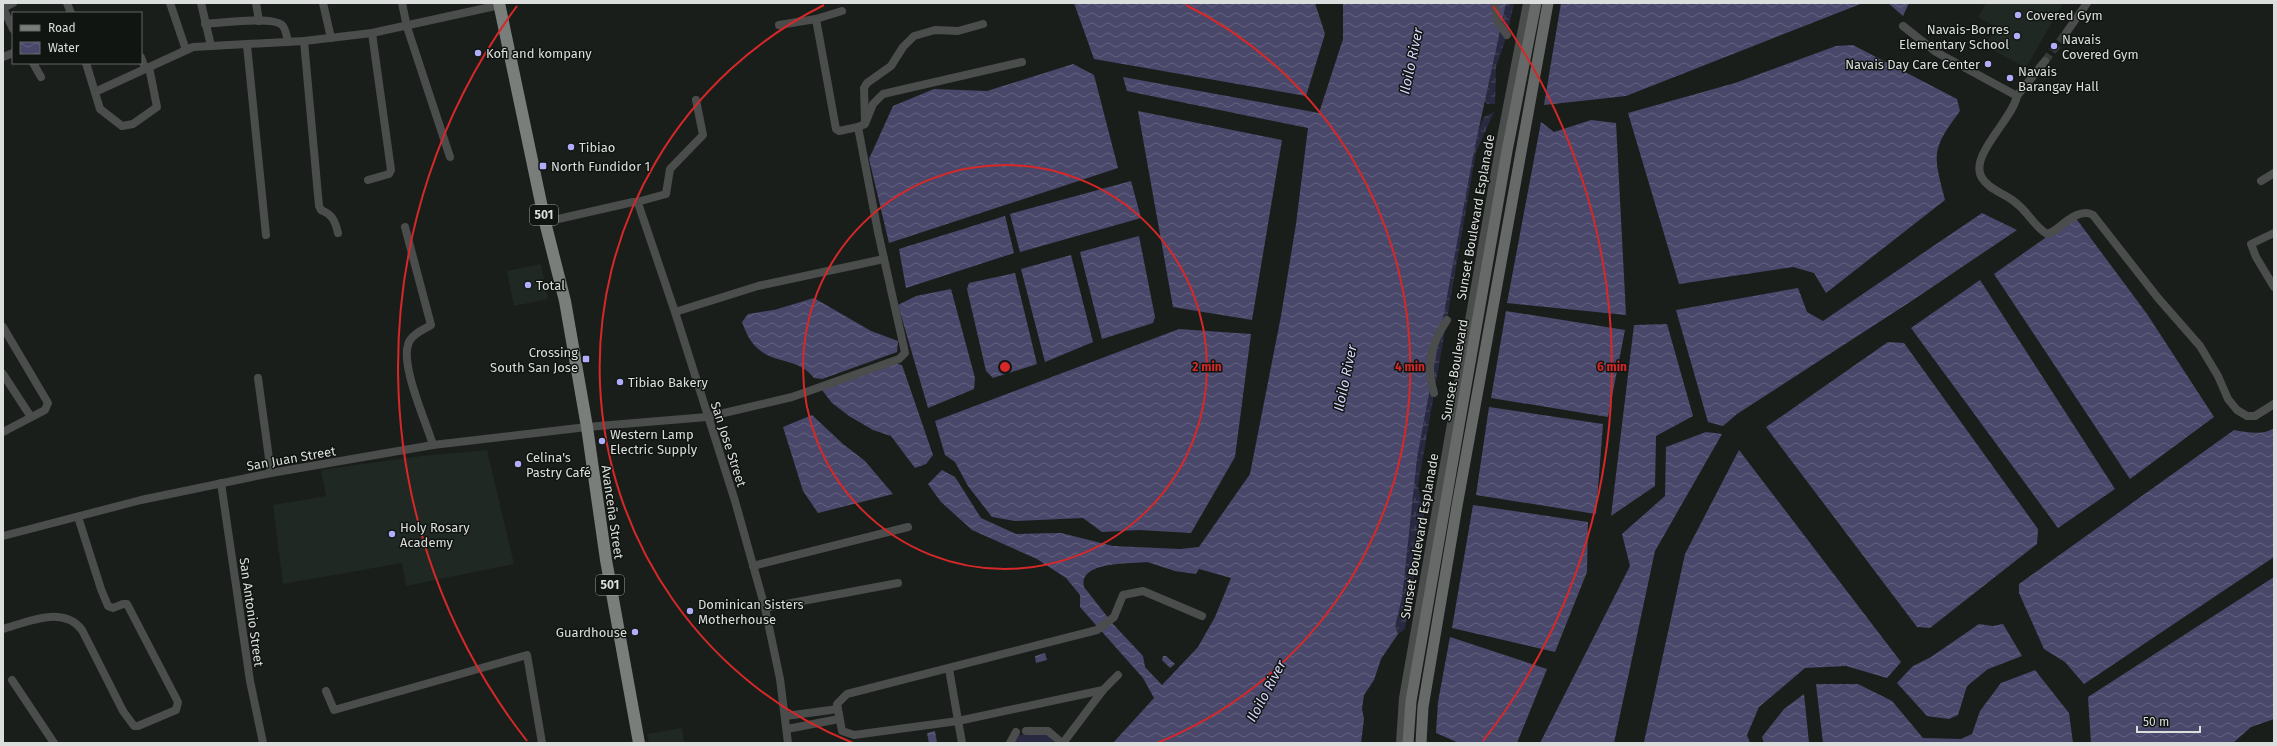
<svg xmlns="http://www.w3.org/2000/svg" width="2277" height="746" font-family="'Fira Sans',sans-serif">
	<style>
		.built { fill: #1f2822 }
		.green { fill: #2a2942 }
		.wetland { fill: url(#wetland-marsh) }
		.water { fill: url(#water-waves); fill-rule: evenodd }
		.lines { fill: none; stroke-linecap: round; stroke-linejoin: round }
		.street-tunnel { stroke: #373b38; stroke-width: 8; stroke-dasharray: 8 4; stroke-linecap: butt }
		.street { stroke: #4b4d4c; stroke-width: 8 }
		.secondary { stroke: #666967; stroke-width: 11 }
		.primary { stroke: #7a7e7b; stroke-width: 12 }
		.ring { fill: none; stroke: #d62828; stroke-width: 2 }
		.poi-dot { fill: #b0aefa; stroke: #111512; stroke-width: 1.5 }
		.labels { text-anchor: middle; stroke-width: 3; stroke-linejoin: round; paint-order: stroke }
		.shield { fill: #111512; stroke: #9ea29f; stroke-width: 1 }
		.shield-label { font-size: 12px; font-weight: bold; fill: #dbdedc }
		.poi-label { font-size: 13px; fill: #dbdedc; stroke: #111512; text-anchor: start }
		.street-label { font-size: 13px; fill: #dbdedc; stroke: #111512 }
		.water-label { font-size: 14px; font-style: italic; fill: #d2d3f8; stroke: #111512 }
		.centre { fill: #d62828; stroke: #111512; stroke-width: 2 }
		.ring-label { font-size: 12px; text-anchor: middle; font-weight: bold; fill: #d62828; stroke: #111512; stroke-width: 3; stroke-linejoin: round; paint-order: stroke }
	</style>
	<defs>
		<pattern id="wetland-marsh" width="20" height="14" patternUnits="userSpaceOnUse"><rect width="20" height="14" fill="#2a2942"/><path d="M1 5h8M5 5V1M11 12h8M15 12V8" fill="none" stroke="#48485d"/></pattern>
		<pattern id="water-waves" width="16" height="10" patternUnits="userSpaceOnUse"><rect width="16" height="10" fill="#49486a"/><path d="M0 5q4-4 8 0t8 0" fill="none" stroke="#63627f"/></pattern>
	</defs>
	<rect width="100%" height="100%" fill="#1a1e1b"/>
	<g class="built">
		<path d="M 1986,3 L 2063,3 L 2026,68 L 1985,46 L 1996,27 L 1978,17 Z"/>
		<path d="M 541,264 L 548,299 L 514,306 L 507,271 Z"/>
		<path d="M 487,450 L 514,564 L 406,586 L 402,563 L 283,584 L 273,505 L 326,496 L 321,470 L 421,456 Z"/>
		<path d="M 682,728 L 684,743 L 649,743 L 647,734 Z"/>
	</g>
	<path class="green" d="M 1043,733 L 1048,735 L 1054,743 L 1012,743 L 1018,735 L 1038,735 Z"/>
	<g class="wetland">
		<path d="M 1495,3 L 1514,3 L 1507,35 L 1496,67 L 1495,104 L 1487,104 L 1482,97 Z"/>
		<path d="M 1494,112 L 1476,152 L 1418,486 L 1424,516 L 1405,629 L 1398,634 L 1395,626 L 1396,535 L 1477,134 L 1484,117 Z"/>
	</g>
	<g class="water">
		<path d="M 1074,3 L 1315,3 L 1325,34 L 1306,96 L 1094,59 Z"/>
		<path d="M 1343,3 L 1506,3 L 1474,151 L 1417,458 L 1402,598 L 1395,626 L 1398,634 L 1381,659 L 1374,680 L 1364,695 L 1362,709 L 1364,719 L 1361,743 L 1113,743 L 1154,698 L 1143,678 L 1080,607 L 1080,595 L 1066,578 L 1037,559 L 972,530 L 941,502 L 928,484 L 942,470 L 955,477 L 981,518 L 1016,534 L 1061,533 L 1113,546 L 1180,549 L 1199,547 L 1250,474 L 1281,316 L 1296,224 L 1308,128 L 1127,91 L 1123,77 L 1319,113 L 1343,39 ZM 1147,562 L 1175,571 L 1196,574 L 1199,569 L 1231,578 L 1215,617 L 1198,647 L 1162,685 L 1145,667 L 1143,656 L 1113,624 L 1084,587 C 1078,561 1130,564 1147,562 Z"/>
		<path d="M 1561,3 L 1863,3 L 1626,96 L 1544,105 Z"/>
		<path d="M 1888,3 L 1909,3 L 1903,16 Z"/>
		<path d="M 1853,45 L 1957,99 L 1960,111 C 1931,150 1933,154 1945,200 L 1826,293 L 1814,273 L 1793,267 L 1679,284 L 1628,113 L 1735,83 L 1836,46 Z"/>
		<path d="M 1073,64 L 1094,75 L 1118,168 L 889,243 L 869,159 L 893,106 L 934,89 L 987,91 Z"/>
		<path d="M 1138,111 L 1282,140 L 1252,320 L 1173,307 Z"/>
		<path d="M 1591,120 L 1616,123 L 1626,315 L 1507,303 L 1541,122 L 1554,132 Z"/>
		<path d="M 1131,181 L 1141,218 L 1020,252 L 1010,214 Z"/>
		<path d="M 1982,213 L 2017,230 L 1910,302 L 1737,414 L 1723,426 L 1708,422 L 1676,310 L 1798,288 L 1807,312 L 1823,321 Z"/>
		<path d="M 1005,216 L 1014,253 L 906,288 L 899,249 Z"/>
		<path d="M 2075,217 L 2147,314 L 2214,417 L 2130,479 L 1994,274 Z"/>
		<path d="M 1139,236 L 1155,317 L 1153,323 L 1102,339 L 1080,252 Z"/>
		<path d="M 1071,255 L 1093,342 L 1045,362 L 1021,269 Z"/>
		<path d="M 1015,273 L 1037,364 L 993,378 L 986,371 L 967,289 L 969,283 Z"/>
		<path d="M 1980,280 L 2115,489 L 2058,528 L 1911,328 Z"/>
		<path d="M 951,289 L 975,378 L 974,389 L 928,408 L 898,305 L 916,296 Z"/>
		<path d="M 814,298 L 871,331 L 898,341 L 897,352 L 822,379 L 814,378 C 793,350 759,373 742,322 L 748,314 L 774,310 Z"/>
		<path d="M 1506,311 L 1625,330 L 1608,417 L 1491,398 Z"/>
		<path d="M 1667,324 L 1693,416 L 1656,436 L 1655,486 L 1611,516 L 1634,325 Z"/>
		<path d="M 1179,329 L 1251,334 L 1235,457 L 1191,533 L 1139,530 L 1102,532 L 1083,518 L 1015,521 L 992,517 L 968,486 L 955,462 L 945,455 L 935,421 Z"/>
		<path d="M 1888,342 L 1904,343 L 2038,529 L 2037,544 L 1930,628 L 1917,627 L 1766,427 Z"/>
		<path d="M 894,363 L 902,365 L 933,455 L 926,464 L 915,468 L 891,436 L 873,430 L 849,416 L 832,403 L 822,390 Z"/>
		<path d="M 1489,407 L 1603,424 L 1596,514 L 1476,495 Z"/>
		<path d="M 812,415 L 843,444 L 865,461 L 893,494 L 818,513 L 803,491 L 783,427 Z"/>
		<path d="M 2274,428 L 2274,557 L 2084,684 L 2065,662 L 2044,649 L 2019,593 L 2019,584 L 2234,430 C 2246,432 2263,436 2274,428 Z"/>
		<path d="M 1706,432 L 1722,434 L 1655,551 L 1614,743 L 1540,743 L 1630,566 L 1622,534 L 1665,496 L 1666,447 Z"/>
		<path d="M 1739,450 L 1901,662 L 1887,678 L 1846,666 L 1805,668 L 1759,707 L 1747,735 L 1750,743 L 1644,742 L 1685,554 Z"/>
		<path d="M 1473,505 L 1588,522 L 1587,572 L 1555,652 L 1452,628 Z"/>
		<path d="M 2274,577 L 2274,719 L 2251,727 L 2233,743 L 2091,743 L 2088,697 Z"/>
		<path d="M 1979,624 L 1993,626 L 2003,624 L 2022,656 L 1988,669 L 1967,686 L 1958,715 L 1949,719 L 1927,716 L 1897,683 L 1913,666 L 1931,657 Z"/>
		<path d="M 1450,637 L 1547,669 L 1517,743 L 1459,743 L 1436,733 L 1438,702 Z"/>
		<path d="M 1045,653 L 1047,660 L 1036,663 L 1035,656 Z"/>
		<path d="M 1163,656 L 1166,656 L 1175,664 L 1170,668 L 1162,660 Z"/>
		<path d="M 2035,670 L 2069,713 L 2073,743 L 1823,743 L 1816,684 L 1858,684 L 1892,701 L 1923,738 L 1961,739 L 1972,734 L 1980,711 L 2001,683 Z"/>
		<path d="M 1804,694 L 1809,743 L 1764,743 L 1762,737 L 1784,709 Z"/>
		<path d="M 935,731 L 937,743 L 929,743 L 927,733 Z"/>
	</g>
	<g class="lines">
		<path class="street-tunnel" d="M 2045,61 L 2066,33"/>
		<g class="street">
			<path d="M 67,3 L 71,13"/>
			<path d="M 170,3 L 186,50"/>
			<path d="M 201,3 L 211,46"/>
			<path d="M 256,3 L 259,21"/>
			<path d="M 323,3 L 331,38"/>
			<path d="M 402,3 L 407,27 L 450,157"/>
			<path d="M 1495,3 L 1497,21 L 1507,35"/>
			<path d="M 3,8 L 13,29"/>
			<path d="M 3,8 L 13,3"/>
			<path d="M 816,19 L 836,129 L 839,131 L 858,127"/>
			<path d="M 205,24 C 220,23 272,16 282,25 C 286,29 287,37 288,42"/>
			<path d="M 779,25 L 816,19 L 842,11"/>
			<path d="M 1903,26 L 1936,52 L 2017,96 L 2045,61"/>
			<path d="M 2066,33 L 2087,3"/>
			<path d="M 304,41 L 319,206 L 321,210 C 333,215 335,221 338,233"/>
			<path d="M 247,45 L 266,235"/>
			<path d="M 3,57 L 13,53"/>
			<path d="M 141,57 L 145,68"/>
			<path d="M 33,63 L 41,77"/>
			<path d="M 86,63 L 100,109 L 122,126 L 133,124 L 157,107 L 149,67"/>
			<path d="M 95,92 L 193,47 L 304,41 L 372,33 L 500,5"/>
			<path d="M 2017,96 C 2013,119 1968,156 1982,178 C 1989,190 2006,194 2016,203 C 2028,212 2034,226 2047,234 L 2052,232 C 2063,225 2079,207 2093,215 L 2158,298 L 2200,346 L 2218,376 L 2228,399 L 2237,410 L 2247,416 L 2255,416 L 2274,404"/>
			<path d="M 865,121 L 864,88 L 867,83 L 891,66 L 903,47 L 914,36 L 935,30 L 958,31 L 983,24"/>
			<path d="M 368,180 L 389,174 L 391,170 L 372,33"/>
			<path d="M 2261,181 L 2274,173"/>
			<path d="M 637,202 L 666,194 L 670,169 L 703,135 L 696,100"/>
			<path d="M 545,222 L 633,202 L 637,202 L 639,206 L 675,312 L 735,501 L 765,608 L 780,679 L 788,743"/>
			<path d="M 405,227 L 431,325 C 423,330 410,335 408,345 C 401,367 426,422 433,445"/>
			<path d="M 2274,233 L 2251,244 L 2256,257 L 2274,287"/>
			<path d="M 675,312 L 758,286 L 884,259"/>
			<path d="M 3,327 L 48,403 L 45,410 L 3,432"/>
			<path d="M 3,374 L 31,417"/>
			<path d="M 258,378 L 271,473"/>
			<path d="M 1434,393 C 1425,365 1431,344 1447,320"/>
			<path d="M 221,483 L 250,681 L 263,743"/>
			<path d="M 3,536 L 141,500 L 271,473 L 433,445 L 587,427 L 707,417 L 792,397 L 899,359 L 905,353 L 904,348 L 878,232 L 858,127 L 865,124 L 873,104 L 883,94 L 1022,62"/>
			<path d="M 753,566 L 908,527"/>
			<path d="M 765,608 L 898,583"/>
			<path d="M 3,629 C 27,622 63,605 82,630 L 123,711 L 134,726 L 138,726 L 176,710 L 178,702 L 127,604 L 123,604 L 113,608 L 108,606 L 101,589 L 78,517"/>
			<path d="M 949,669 L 962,743"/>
			<path d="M 12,680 L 54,743"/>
			<path d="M 1103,690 L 958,721 L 854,735 L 842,731 L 837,704 L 847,694 L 1097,630 L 1114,617 L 1123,595 L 1143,591 L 1202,616"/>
			<path d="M 326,691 L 334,710 L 527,655 L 542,743"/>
			<path d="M 786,716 L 838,709"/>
			<path d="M 787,729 L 839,719"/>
			<path d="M 1026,731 L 1048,731 L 1062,743"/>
			<path d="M 1010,743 L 1016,732"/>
			<path d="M 1063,743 L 1103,690 L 1118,675"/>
			<path d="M 1400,743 L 1403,698 L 1416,624 L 1500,143 L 1527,3"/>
		</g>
		<g class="secondary">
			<path d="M 1408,743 L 1411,701 L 1507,151 L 1536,3"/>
			<path d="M 1421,743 L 1423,707 L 1457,506 L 1548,3"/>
		</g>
		<path class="primary" d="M 499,3 L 545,222 L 565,301 L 587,427 L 606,560 L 639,743"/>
	</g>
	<g class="ring">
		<circle cx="1005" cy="367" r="202"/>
		<path d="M853 743A405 405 0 0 1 824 5M1186 5A405 405 0 0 1 1157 743"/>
		<path d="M527 741A607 607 0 0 1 517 6M1493 6A607 607 0 0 1 1483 741"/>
	</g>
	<g class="poi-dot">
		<circle cx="2018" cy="15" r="4"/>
		<circle cx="2017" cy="36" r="4"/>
		<circle cx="2054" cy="46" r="4"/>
		<circle cx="478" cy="53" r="4"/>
		<circle cx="1988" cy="64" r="4"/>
		<circle cx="2010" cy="78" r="4"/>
		<circle cx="571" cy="147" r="4"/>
		<rect x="539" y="162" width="8" height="8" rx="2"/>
		<circle cx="528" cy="285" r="4"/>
		<rect x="582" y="355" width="8" height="8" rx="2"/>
		<circle cx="620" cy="382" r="4"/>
		<circle cx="602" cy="441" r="4"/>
		<circle cx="518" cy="464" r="4"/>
		<circle cx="392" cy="534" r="4"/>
		<circle cx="690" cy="611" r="4"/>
		<circle cx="635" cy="632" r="4"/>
	</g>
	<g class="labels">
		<g class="shield">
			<rect x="530" y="205" width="28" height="20" rx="3"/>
			<rect x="596" y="575" width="28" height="20" rx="3"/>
		</g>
		<g class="shield-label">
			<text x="544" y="219">501</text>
			<text x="610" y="589">501</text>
		</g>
		<g class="poi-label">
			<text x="2026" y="20">Covered Gym</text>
			<text x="2009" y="34" text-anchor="end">Navais-Borres<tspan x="2009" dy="15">Elementary School</tspan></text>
			<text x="2062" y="44">Navais<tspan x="2062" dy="15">Covered Gym</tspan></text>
			<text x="486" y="58">Kofi and kompany</text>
			<text x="1980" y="69" text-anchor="end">Navais Day Care Center</text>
			<text x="2018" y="76">Navais<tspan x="2018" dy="15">Barangay Hall</tspan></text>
			<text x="579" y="152">Tibiao</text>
			<text x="551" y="171">North Fundidor 1</text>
			<text x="536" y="290">Total</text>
			<text x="578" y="357" text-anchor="end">Crossing<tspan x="578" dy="15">South San Jose</tspan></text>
			<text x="628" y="387">Tibiao Bakery</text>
			<text x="610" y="439">Western Lamp<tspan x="610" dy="15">Electric Supply</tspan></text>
			<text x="526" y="462">Celina's<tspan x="526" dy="15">Pastry Café</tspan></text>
			<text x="400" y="532">Holy Rosary<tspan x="400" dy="15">Academy</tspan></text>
			<text x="698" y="609">Dominican Sisters<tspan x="698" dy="15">Motherhouse</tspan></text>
			<text x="627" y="637" text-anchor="end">Guardhouse</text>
		</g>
		<g class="street-label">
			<text transform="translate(1475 217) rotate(-80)" y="5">Sunset Boulevard Esplanade</text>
			<text transform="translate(1454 370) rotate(-80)" y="5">Sunset Boulevard</text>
			<text transform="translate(729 444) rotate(72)" y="5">San Jose Street</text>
			<text transform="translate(291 458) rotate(-10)" y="5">San Juan Street</text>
			<text transform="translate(613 512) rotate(82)" y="5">Avanceña Street</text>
			<text transform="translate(1419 536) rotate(-80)" y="5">Sunset Boulevard Esplanade</text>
			<text transform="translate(252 612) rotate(82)" y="5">San Antonio Street</text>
		</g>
		<g class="water-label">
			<text transform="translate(1411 61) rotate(-78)" y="5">Iloilo River</text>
			<text transform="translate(1345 378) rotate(-78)" y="5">Iloilo River</text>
			<text transform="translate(1266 691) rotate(-62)" y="5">Iloilo River</text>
		</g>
	</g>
	<circle cx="1005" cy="367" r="6" class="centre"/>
	<g class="ring-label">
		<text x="1207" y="371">2 min</text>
		<text x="1410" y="371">4 min</text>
		<text x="1612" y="371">6 min</text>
	</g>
	<rect width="2277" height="746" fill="none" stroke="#dbdedc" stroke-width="8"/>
	<rect x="12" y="12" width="130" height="52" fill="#111512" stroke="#626563"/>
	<rect x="20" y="25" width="20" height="6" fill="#7a7e7b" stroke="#626563"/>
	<text x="48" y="32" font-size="12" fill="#dbdedc">Road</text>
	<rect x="20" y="42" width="20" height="12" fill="url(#water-waves)" stroke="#626563"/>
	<text x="48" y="52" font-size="12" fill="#dbdedc">Water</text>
	<path d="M2137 726v6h63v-6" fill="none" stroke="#dbdedc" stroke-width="2"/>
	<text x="2143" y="726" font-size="12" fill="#dbdedc" stroke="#111512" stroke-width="3" paint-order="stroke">50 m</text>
</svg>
